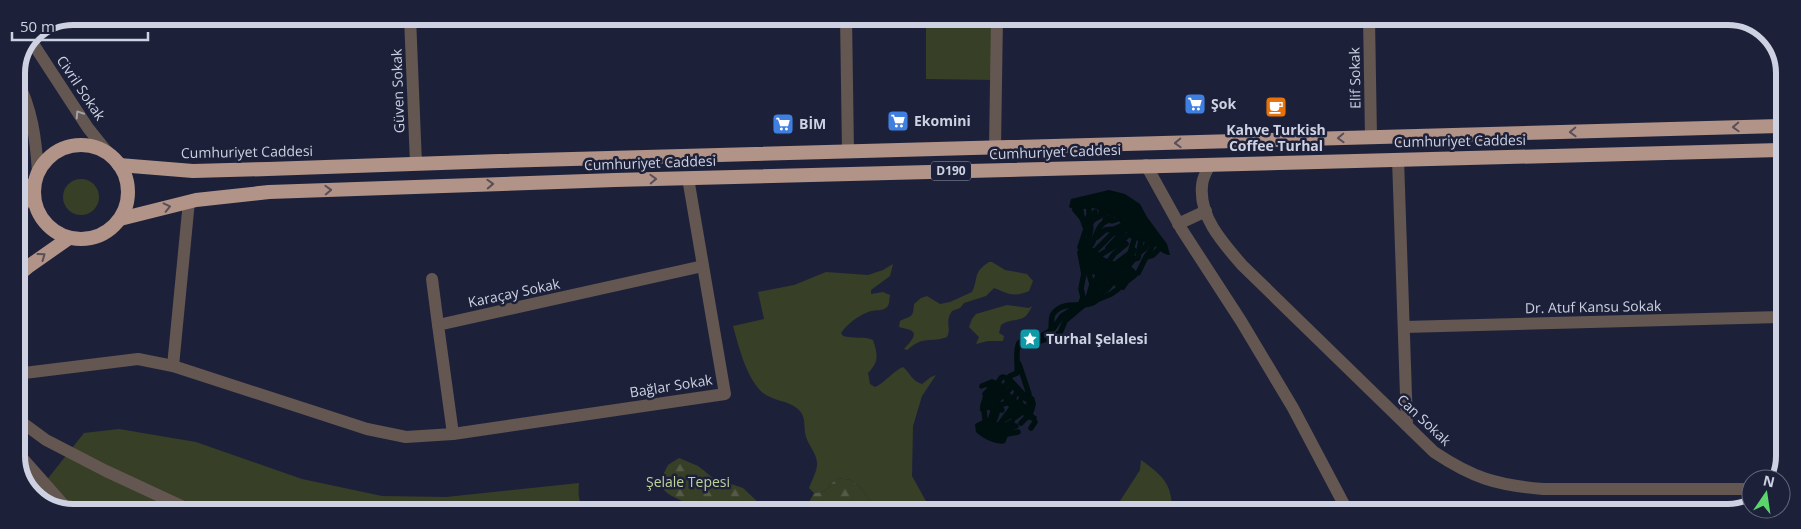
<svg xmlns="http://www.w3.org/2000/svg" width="1801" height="529" font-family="'Open Sans',sans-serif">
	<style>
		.green { fill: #383f27 }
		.forest { fill: url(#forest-firs) }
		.water { fill: #000f0f }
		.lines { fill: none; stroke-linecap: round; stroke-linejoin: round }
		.stream { stroke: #000f0f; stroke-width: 5.5 }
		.minor { stroke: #645651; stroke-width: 12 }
		.tertiary { stroke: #645651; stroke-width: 12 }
		.trunk { stroke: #b29388; stroke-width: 14 }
		.oneway { stroke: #a3a0a8 }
		.oneway2 { stroke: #584f59 }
		.labels { text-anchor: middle; stroke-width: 5; stroke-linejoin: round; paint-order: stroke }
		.shield { fill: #1c2139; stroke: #989caf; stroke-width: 1 }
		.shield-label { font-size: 12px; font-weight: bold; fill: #cdd1e2 }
		.street-label { font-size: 14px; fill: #cdd1e2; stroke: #1c2139 }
		.poi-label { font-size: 14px; font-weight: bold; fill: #cdd1e2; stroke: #1c2139; text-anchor: start }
		.park-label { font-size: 14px; fill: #c1d29c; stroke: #1c2139 }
		.rim { fill: none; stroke: #cdd1e2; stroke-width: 6 }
	</style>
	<defs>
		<pattern id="forest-firs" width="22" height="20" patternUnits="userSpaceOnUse" patternTransform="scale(1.25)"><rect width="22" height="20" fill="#383f27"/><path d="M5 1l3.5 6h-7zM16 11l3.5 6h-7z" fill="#545a46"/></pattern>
	</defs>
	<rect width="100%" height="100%" fill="#1c2139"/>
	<g class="green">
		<path d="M 926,17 L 997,17 L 996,80 L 926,79 Z"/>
		<circle cx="81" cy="197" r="18"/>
		<path d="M 989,262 L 992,262 L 1005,270 L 1027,274 L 1033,281 L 1029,291 C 1013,298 1007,293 994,288 L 986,296 L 964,303 L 960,308 L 952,311 C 944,323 952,327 947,337 C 930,343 924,335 907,350 L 904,349 C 908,344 922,332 907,329 C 904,328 901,328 899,327 L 900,321 C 911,315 913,319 914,304 L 921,298 L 927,296 L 940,304 L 950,302 L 972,292 C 979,278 972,273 989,262 Z"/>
		<path d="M 893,264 L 890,276 L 871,290 L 871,294 L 883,292 L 890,295 C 889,299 890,304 887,307 C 883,311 876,310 871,311 C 860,314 847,324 841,333 L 843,336 C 853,339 864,336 873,340 C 878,356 879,361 868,373 L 870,384 L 875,387 C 886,382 892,372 903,367 C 911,374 911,380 922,384 L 931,377 L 936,375 L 922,396 L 913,426 L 912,476 L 932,512 L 882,512 L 872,503 L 859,486 L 851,480 L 838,478 C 827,485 831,492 814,493 L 809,488 C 812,480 818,470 817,462 C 816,453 809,446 806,437 C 803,427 807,417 798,409 C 787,400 773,401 763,393 C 746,378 739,347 733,326 L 764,319 L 758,292 L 794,285 L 826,272 L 868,275 L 883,270 Z"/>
		<path d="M 1007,305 L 1029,308 L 1032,306 C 1023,327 1014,315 1001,325 L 999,333 L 1004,336 L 1003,341 L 988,341 L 976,344 L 979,337 L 969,327 L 972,319 L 976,314 Z"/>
		<path d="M 119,429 L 196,442 L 302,479 L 382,496 L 446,497 L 579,483 C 578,494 578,504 587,511 L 59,511 L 34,496 L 84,433 Z"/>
		<path d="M 1141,460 C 1152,468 1167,478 1170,493 C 1172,501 1171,504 1175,512 L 1117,512 L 1120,501 L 1140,470 Z"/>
	</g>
	<path class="forest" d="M 679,458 L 698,466 L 713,478 L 743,488 L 761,505 L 777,509 L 807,506 L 814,493 C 831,492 827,485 838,478 L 851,480 L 859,486 L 872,503 L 882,512 L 689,512 L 686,503 C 675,497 665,495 659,483 L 668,465 Z"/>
	<g class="water">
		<path d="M 1109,190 L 1125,194 L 1140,204 L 1147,217 L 1167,244 L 1170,255 C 1162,255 1159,248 1153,245 C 1145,240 1137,242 1130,238 L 1118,219 L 1112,215 L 1093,208 L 1075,210 L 1069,207 L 1071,199 Z"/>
		<path d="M 1085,245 C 1095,246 1097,253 1105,258 C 1114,264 1138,262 1137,277 L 1129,283 L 1124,290 C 1117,290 1115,285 1110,282 C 1102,276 1091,273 1081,273 L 1077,252 L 1080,247 Z"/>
		<path d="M 1002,374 L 1010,376 L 1025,392 L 1034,397 L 1036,404 C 1020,406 1012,384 1000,377 Z"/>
		<path d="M 992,379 L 1002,383 L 1014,398 L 1024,403 L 1030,412 L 1037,417 L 1036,421 C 1029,421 1027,419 1022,414 C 1019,411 1015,412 1011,409 C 1000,400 1000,380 981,389 L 979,387 L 980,384 Z"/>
		<path d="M 989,393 L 997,396 L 1005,410 L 1003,413 L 988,410 L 983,412 L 980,411 L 980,406 L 983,396 Z"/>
		<path d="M 987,418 C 993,417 993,418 997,422 C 1005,429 1012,429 1005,443 C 997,446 982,438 976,432 L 975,424 Z"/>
	</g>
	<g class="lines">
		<g class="stream">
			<path d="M 1075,210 L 1082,218"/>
			<path d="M 1109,220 L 1112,221 L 1118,219"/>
			<path d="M 1091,221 L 1100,216 L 1102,210"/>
			<path d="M 1105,221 L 1106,212"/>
			<path d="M 1085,224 L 1089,215 L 1089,209"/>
			<path d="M 1087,227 L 1090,226 L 1095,212"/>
			<path d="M 1097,237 L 1105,230 L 1114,229 L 1121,226"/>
			<path d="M 1085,245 L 1089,238 L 1091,228 L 1090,226"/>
			<path d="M 1091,245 C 1097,236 1097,224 1109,220 L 1112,215"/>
			<path d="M 1080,247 L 1086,229 L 1082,218 L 1081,211"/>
			<path d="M 1108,248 L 1123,232"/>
			<path d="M 1096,250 L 1112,234 L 1123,230"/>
			<path d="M 1140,252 L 1145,248 L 1148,242"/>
			<path d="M 1100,255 L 1120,243 L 1127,236"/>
			<path d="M 1146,257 L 1150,251 L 1153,244"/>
			<path d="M 1109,261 L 1114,254 L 1126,244"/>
			<path d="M 1117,263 L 1130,253 L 1134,240"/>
			<path d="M 1124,264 L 1130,259 L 1134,250"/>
			<path d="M 1129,265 L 1134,259 L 1138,258 L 1141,240"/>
			<path d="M 1138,273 L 1146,257 L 1153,255 L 1159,249"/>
			<path d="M 1092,287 L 1098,276"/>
			<path d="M 1089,298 L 1096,290 L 1102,278"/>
			<path d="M 1099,299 L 1111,294 L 1118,289"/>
			<path d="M 1086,301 L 1107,289 L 1112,283"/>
			<path d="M 1081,303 L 1083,297 L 1081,289 L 1084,273"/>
			<path d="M 1043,335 L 1053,329 L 1062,316 L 1088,299 L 1092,284 L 1089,274"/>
			<path d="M 1051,337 L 1060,333 L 1065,321 L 1084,305"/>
			<path d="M 1019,364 L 1029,394"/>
			<path d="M 1010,376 L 1017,373 C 1018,364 1015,350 1019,343 L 1028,338 L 1038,342 L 1051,337 C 1052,330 1050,319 1053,314 C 1064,298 1085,311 1097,300 C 1102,295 1102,286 1107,280"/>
			<path d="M 999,381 L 1001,378"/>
			<path d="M 1005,386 L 1007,383"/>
			<path d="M 1009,390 L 1011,387"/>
			<path d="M 985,394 L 989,390 L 990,386"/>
			<path d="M 991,394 L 994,388"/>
			<path d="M 996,395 L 999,391"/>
			<path d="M 1014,397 L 1016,394"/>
			<path d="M 999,399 L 1002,396"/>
			<path d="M 1020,402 L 1021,399"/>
			<path d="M 1001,405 L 1006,403"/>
			<path d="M 1027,408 L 1029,403"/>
			<path d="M 984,411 L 985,419"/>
			<path d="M 1031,412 L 1033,405"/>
			<path d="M 991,418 L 993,411"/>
			<path d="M 1006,418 L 1017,412"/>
			<path d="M 1014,418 L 1021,413"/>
			<path d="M 995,419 L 997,413"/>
			<path d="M 1021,423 L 1026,418"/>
			<path d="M 1000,424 L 1011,409"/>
			<path d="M 1004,426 L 1012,422"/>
			<path d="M 1031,428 L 1035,422"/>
			<path d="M 1006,429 L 1016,426"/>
			<path d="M 1007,434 L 1018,432"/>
		</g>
		<g class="minor">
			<path d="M 410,17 L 416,164"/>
			<path d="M 846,17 L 848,152"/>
			<path d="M 1369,18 L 1371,137"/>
			<path d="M 995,148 L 997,17"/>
			<path d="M 1398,159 L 1407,425"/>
			<path d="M 1210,164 C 1207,171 1202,178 1202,186 C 1199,217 1223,243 1242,265 L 1434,452 C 1473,478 1496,485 1543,489 L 1751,489"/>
			<path d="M 1146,165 L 1182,230 L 1241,321 L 1293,408 L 1348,512"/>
			<path d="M 1178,224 L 1206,211"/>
			<path d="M 432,279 L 438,325"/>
			<path d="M 1404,327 L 1784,317"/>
			<path d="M 173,366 L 189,201"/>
			<path d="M 16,374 L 138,359 L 173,366 L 367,429 L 406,437 L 453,434 L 725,394 L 688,178"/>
			<path d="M 16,418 L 46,440 L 106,471 L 192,511"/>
			<path d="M 453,434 L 438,325 L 703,266"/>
			<path d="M 16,451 L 69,511"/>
		</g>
		<g class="tertiary">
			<path d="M 30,39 L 88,128 L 108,153"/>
			<path d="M 16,78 C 32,108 36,139 38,173"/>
		</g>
		<g class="trunk">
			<circle cx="81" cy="192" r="47"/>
			<path d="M 119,165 L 193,171 L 268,169 L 499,161 L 1784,126"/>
			<path d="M 16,217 L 32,185"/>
			<path d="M 120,219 L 196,200 L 269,192 L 615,180 L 1784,150"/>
			<path d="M 16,277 L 29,266 L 69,238"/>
		</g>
	</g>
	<defs><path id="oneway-chevron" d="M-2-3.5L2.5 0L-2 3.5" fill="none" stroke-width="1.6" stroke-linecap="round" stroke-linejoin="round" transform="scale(1.25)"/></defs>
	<use class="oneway" href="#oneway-chevron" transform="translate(79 114) rotate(-123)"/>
	<g class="oneway2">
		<use href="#oneway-chevron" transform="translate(1736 127) rotate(178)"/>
		<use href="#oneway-chevron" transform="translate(1573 132) rotate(178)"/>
		<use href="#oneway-chevron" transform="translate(1341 138) rotate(178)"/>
		<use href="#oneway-chevron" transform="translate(1178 143) rotate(178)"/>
		<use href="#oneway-chevron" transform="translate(653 179) rotate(-2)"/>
		<use href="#oneway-chevron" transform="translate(490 184) rotate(-2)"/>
		<use href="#oneway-chevron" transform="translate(328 190) rotate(-2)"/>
		<use href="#oneway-chevron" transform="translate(167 207) rotate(-13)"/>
		<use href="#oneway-chevron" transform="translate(42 256) rotate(-36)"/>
	</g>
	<defs>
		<g id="supermarket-square" transform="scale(1.125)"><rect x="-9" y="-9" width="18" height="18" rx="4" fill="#3f7fe0" stroke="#1c2139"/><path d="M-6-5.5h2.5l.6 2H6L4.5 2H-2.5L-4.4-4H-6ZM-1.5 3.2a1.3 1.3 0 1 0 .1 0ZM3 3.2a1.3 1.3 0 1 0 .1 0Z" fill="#fff"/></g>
		<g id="cafe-square" transform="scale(1.125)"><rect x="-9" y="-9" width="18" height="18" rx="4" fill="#e8710a" stroke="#1c2139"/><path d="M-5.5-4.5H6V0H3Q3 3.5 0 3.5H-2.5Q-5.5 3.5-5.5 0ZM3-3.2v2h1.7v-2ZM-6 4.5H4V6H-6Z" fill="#fff"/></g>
		<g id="sight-square" transform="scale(1.125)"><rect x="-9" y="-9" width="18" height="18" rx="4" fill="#0f9aa8" stroke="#1c2139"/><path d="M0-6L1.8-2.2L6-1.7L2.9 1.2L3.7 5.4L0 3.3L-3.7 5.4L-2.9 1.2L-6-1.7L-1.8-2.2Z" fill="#fff"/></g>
	</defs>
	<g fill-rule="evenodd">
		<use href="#supermarket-square" x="1195" y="104"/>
		<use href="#cafe-square" x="1276" y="107"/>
		<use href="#supermarket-square" x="898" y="121"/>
		<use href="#supermarket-square" x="783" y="124"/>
		<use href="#sight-square" x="1030" y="339"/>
	</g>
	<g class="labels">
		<rect class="shield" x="931" y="161.5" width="40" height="19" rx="4"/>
		<g class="shield-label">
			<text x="951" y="175">D190</text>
		</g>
		<g class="street-label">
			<text transform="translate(1355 78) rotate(-91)" y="5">Elif Sokak</text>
			<text transform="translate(81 88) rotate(56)" y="5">Civril Sokak</text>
			<text transform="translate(398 91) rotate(-92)" y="5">Güven Sokak</text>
			<text transform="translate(1460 141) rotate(-1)" y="5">Cumhuriyet Caddesi</text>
			<text transform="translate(247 152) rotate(-1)" y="5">Cumhuriyet Caddesi</text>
			<text transform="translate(1055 152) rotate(-2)" y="5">Cumhuriyet Caddesi</text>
			<text transform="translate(650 163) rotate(-2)" y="5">Cumhuriyet Caddesi</text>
			<text transform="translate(514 293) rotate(-12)" y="5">Karaçay Sokak</text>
			<text transform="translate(1593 307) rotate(-1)" y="5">Dr. Atuf Kansu Sokak</text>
			<text transform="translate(671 386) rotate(-9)" y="5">Bağlar Sokak</text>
			<text transform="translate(1424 420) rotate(43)" y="5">Can Sokak</text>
		</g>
		<g class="poi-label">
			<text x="1211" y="109">Şok</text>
			<text x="914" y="126">Ekomini</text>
			<text x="799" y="129">BİM</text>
			<text x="1276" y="135" text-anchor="middle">Kahve Turkish<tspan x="1276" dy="16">Coffee Turhal</tspan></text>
			<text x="1046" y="344">Turhal Şelalesi</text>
		</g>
		<g class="park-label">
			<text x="688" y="487">Şelale Tepesi</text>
		</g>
	</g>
	<path d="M0 0H1801V529H0ZM73 25H1728A48 48 0 0 1 1776 73V456A48 48 0 0 1 1728 504H73A48 48 0 0 1 25 456V73A48 48 0 0 1 73 25Z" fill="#1c2139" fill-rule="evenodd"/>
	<path class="rim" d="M73 25H1728A48 48 0 0 1 1776 73V456A48 48 0 0 1 1728 504H73A48 48 0 0 1 25 456V73A48 48 0 0 1 73 25Z"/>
	<g transform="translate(1766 494) rotate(13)"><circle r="24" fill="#1c2139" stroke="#63677d"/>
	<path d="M0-4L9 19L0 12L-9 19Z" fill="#5cd56d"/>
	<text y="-8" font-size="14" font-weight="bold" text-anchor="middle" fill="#cdd1e2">N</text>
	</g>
	<path d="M12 32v8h136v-8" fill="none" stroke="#cdd1e2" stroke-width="2.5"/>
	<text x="20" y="32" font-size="15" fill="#cdd1e2" stroke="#1c2139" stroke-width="4" paint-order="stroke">50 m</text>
</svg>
